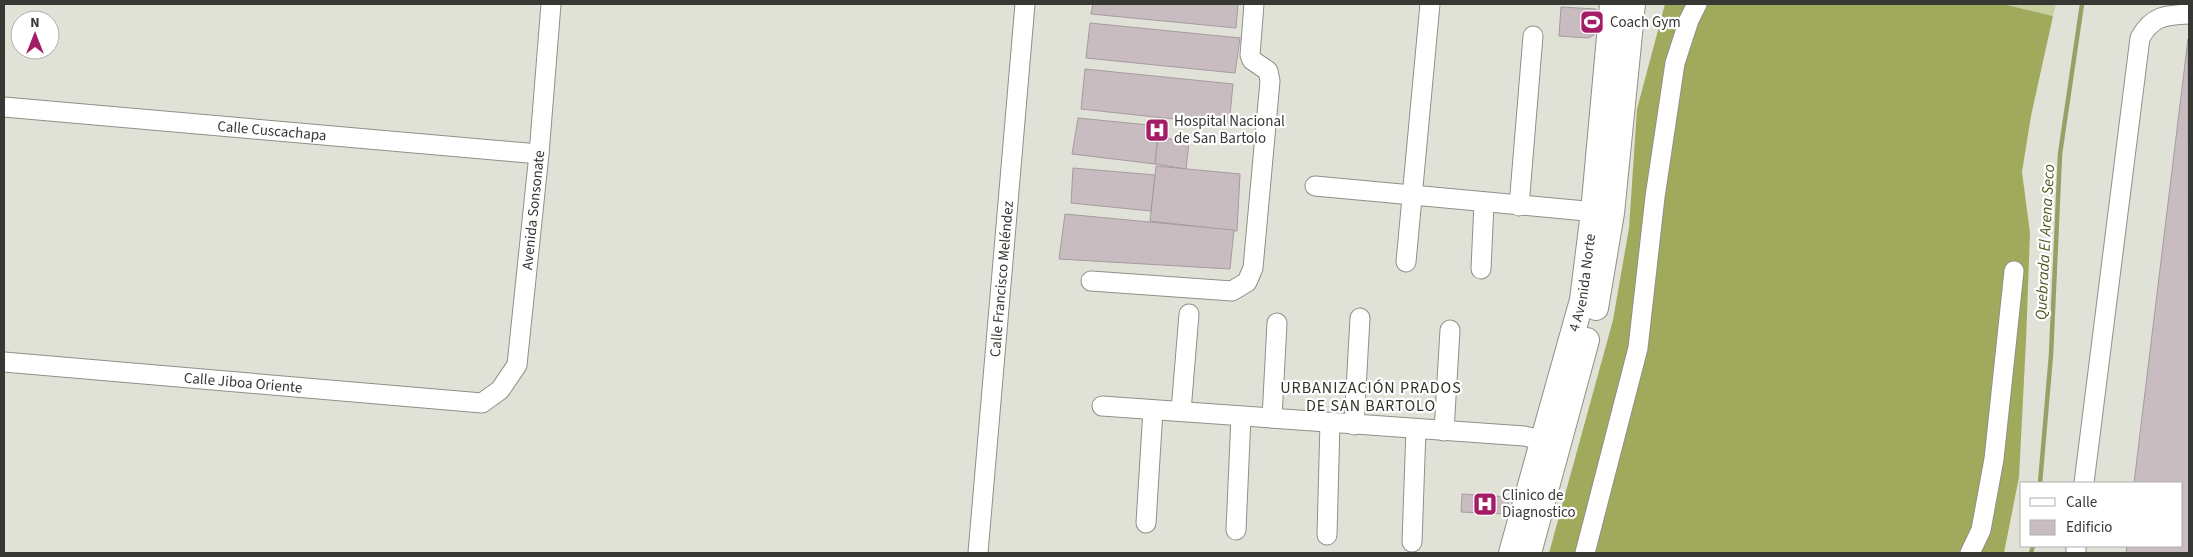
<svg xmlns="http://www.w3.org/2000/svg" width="2193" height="557" font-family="'Source Sans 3',sans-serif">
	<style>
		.green { fill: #c9d0a0 }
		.forest { fill: #a1aa5c }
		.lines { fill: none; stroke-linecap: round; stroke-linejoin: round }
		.stream { stroke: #98a067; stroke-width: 4.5 }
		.building { fill: #c8bcc0; stroke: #a69a9f }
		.minor-casing { stroke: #8f9086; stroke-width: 21 }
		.major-casing { stroke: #8f9086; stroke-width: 26 }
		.minor { stroke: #fff; stroke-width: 19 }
		.major { stroke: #fff; stroke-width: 24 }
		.labels { text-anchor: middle; stroke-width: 4.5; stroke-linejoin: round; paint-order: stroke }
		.poi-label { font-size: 15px; fill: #373834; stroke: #fff; text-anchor: start }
		.street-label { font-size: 15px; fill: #373834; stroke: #fff }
		.water-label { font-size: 16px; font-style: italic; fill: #51561d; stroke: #fff }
		.neighbourhood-label { font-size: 16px; letter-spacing: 1px; fill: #303129; stroke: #fff }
	</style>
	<rect width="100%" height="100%" fill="#e0e2d7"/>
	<path class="green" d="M 2003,4 L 2056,4 L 2053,16 Z"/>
	<path class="forest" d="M 1665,4 L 2003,4 L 2053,16 L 2031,116 L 2022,172 L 2030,233 L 2026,341 L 2019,477 L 2004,553 L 1549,553 L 1613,320 L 1629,228 L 1637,109 Z"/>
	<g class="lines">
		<g class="stream">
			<path d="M 2040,483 L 2051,355 L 2060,154 L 2082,4"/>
			<path d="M 2031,553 L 2033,546"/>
		</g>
	</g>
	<g class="building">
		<path d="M 1093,4 L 1238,4 L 1236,28 L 1091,14 Z"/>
		<path d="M 1561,7 L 1596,9 L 1594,35 L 1588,38 L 1559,36 Z"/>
		<path d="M 1090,23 L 1240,38 L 1235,73 L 1086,58 Z"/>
		<path d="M 2188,39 L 2189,553 L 2126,553 L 2127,546 L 2182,546 L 2182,483 L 2134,483 Z"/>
		<path d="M 1085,69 L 1233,84 L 1229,125 L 1081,109 Z"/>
		<path d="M 1078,118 L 1159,126 L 1155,164 L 1072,154 Z"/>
		<path d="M 1158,137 L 1189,142 L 1186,169 L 1155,164 Z"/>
		<path d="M 1156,166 L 1240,174 L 1237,231 L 1150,221 Z"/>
		<path d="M 1073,168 L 1155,175 L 1151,211 L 1071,203 Z"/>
		<path d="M 1065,214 L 1234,230 L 1230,269 L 1059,259 Z"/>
		<path d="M 1462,494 L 1510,497 L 1505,514 L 1461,512 Z"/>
	</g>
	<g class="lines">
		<g class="minor-casing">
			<g id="minor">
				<path id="s1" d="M 4,107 L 539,154"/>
				<path d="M 1315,186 L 1607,213"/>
				<path d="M 1519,206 L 1533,36"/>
				<path d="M 1406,262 L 1430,4"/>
				<path d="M 1481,269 L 1484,203"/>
				<path d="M 1091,281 L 1232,291 L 1247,282 L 1253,268 L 1270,81 L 1268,71 L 1252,60 L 1250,55 L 1254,4"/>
				<path id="s2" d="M 4,362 L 482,403 L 500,390 L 517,365 L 539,154 L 551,4"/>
				<path d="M 1102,406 L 1524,436 L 1556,443"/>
				<path d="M 1181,411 L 1189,314"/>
				<path d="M 1272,418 L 1277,323"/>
				<path d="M 1354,425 L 1360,318"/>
				<path d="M 1444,431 L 1450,330"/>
				<path d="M 2084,483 L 2140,38 C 2152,16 2165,15 2189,14"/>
				<path d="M 1146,523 L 1153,410"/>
				<path d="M 1236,530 L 1241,416"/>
				<path d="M 1327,535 L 1330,423"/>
				<path d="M 1412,542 L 1416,429"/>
				<path id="s3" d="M 978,553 L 1025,4"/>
				<path d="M 1585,553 L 1638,348 L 1655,197 L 1675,63 L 1689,20 L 1697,4"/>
				<path d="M 1970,553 L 1981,530 L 1994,459 L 2014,271"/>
				<path d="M 2076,553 L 2076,546"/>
			</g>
		</g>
		<g class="major-casing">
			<g id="major">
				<path d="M 1596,308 L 1612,213 L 1633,4"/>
				<path id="s4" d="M 1511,553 L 1582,300 L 1593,212 L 1612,4"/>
				<path d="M 1529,553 L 1587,340"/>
			</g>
		</g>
		<use href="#minor" class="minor"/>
		<use href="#major" class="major"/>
	</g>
	<defs>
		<g id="stadium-square" transform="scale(1.25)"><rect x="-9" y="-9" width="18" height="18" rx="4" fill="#a41c65" stroke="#fff"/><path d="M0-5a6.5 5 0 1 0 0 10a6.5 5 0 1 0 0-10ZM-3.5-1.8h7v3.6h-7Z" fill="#fff"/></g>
		<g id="hospital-square" transform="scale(1.25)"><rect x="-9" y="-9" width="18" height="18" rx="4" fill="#a41c65" stroke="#fff"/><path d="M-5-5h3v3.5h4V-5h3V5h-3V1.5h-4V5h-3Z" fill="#fff"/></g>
	</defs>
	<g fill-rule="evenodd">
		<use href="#stadium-square" x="1592" y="22"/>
		<use href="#hospital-square" x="1157" y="130"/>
		<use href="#hospital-square" x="1485" y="504"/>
	</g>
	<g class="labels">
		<g class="poi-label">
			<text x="1610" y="27">Coach Gym</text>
			<text x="1174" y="126">Hospital Nacional<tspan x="1174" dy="17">de San Bartolo</tspan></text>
			<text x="1502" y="500">Clinico de<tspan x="1502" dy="17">Diagnostico</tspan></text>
		</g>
		<g class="street-label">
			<text dy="5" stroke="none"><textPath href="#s1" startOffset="269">Calle Cuscachapa</textPath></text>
			<text dy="5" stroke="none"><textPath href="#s2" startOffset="688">Avenida Sonsonate</textPath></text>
			<text dy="5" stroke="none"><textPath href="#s3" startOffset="275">Calle Francisco Meléndez</textPath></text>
			<text dy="5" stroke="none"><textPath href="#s4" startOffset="280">4 Avenida Norte</textPath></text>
			<text dy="5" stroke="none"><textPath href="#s2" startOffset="240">Calle Jiboa Oriente</textPath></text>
		</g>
		<g class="water-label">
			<text transform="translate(2044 242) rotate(-87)" y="6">Quebrada El Arena Seco</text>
		</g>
		<g class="neighbourhood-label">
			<text x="1371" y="393">URBANIZACIÓN PRADOS<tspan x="1371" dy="18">DE SAN BARTOLO</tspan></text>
		</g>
	</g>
	<rect width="2193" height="557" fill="none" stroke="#373834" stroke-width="10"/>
	<rect x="2020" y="482" width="162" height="65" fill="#ffffff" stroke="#afafae"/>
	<rect x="2030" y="498" width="25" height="8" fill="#ffffff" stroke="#afafae"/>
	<text x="2066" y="507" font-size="15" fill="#373834">Calle</text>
	<rect x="2030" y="520" width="25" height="15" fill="#c8bcc0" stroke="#afafae"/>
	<text x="2066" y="532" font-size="15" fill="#373834">Edificio</text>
	<g transform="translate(35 35)"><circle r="24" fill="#ffffff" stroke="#afafae"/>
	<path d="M0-4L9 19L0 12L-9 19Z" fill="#a41c65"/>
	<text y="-8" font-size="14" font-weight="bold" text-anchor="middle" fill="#373834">N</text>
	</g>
</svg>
